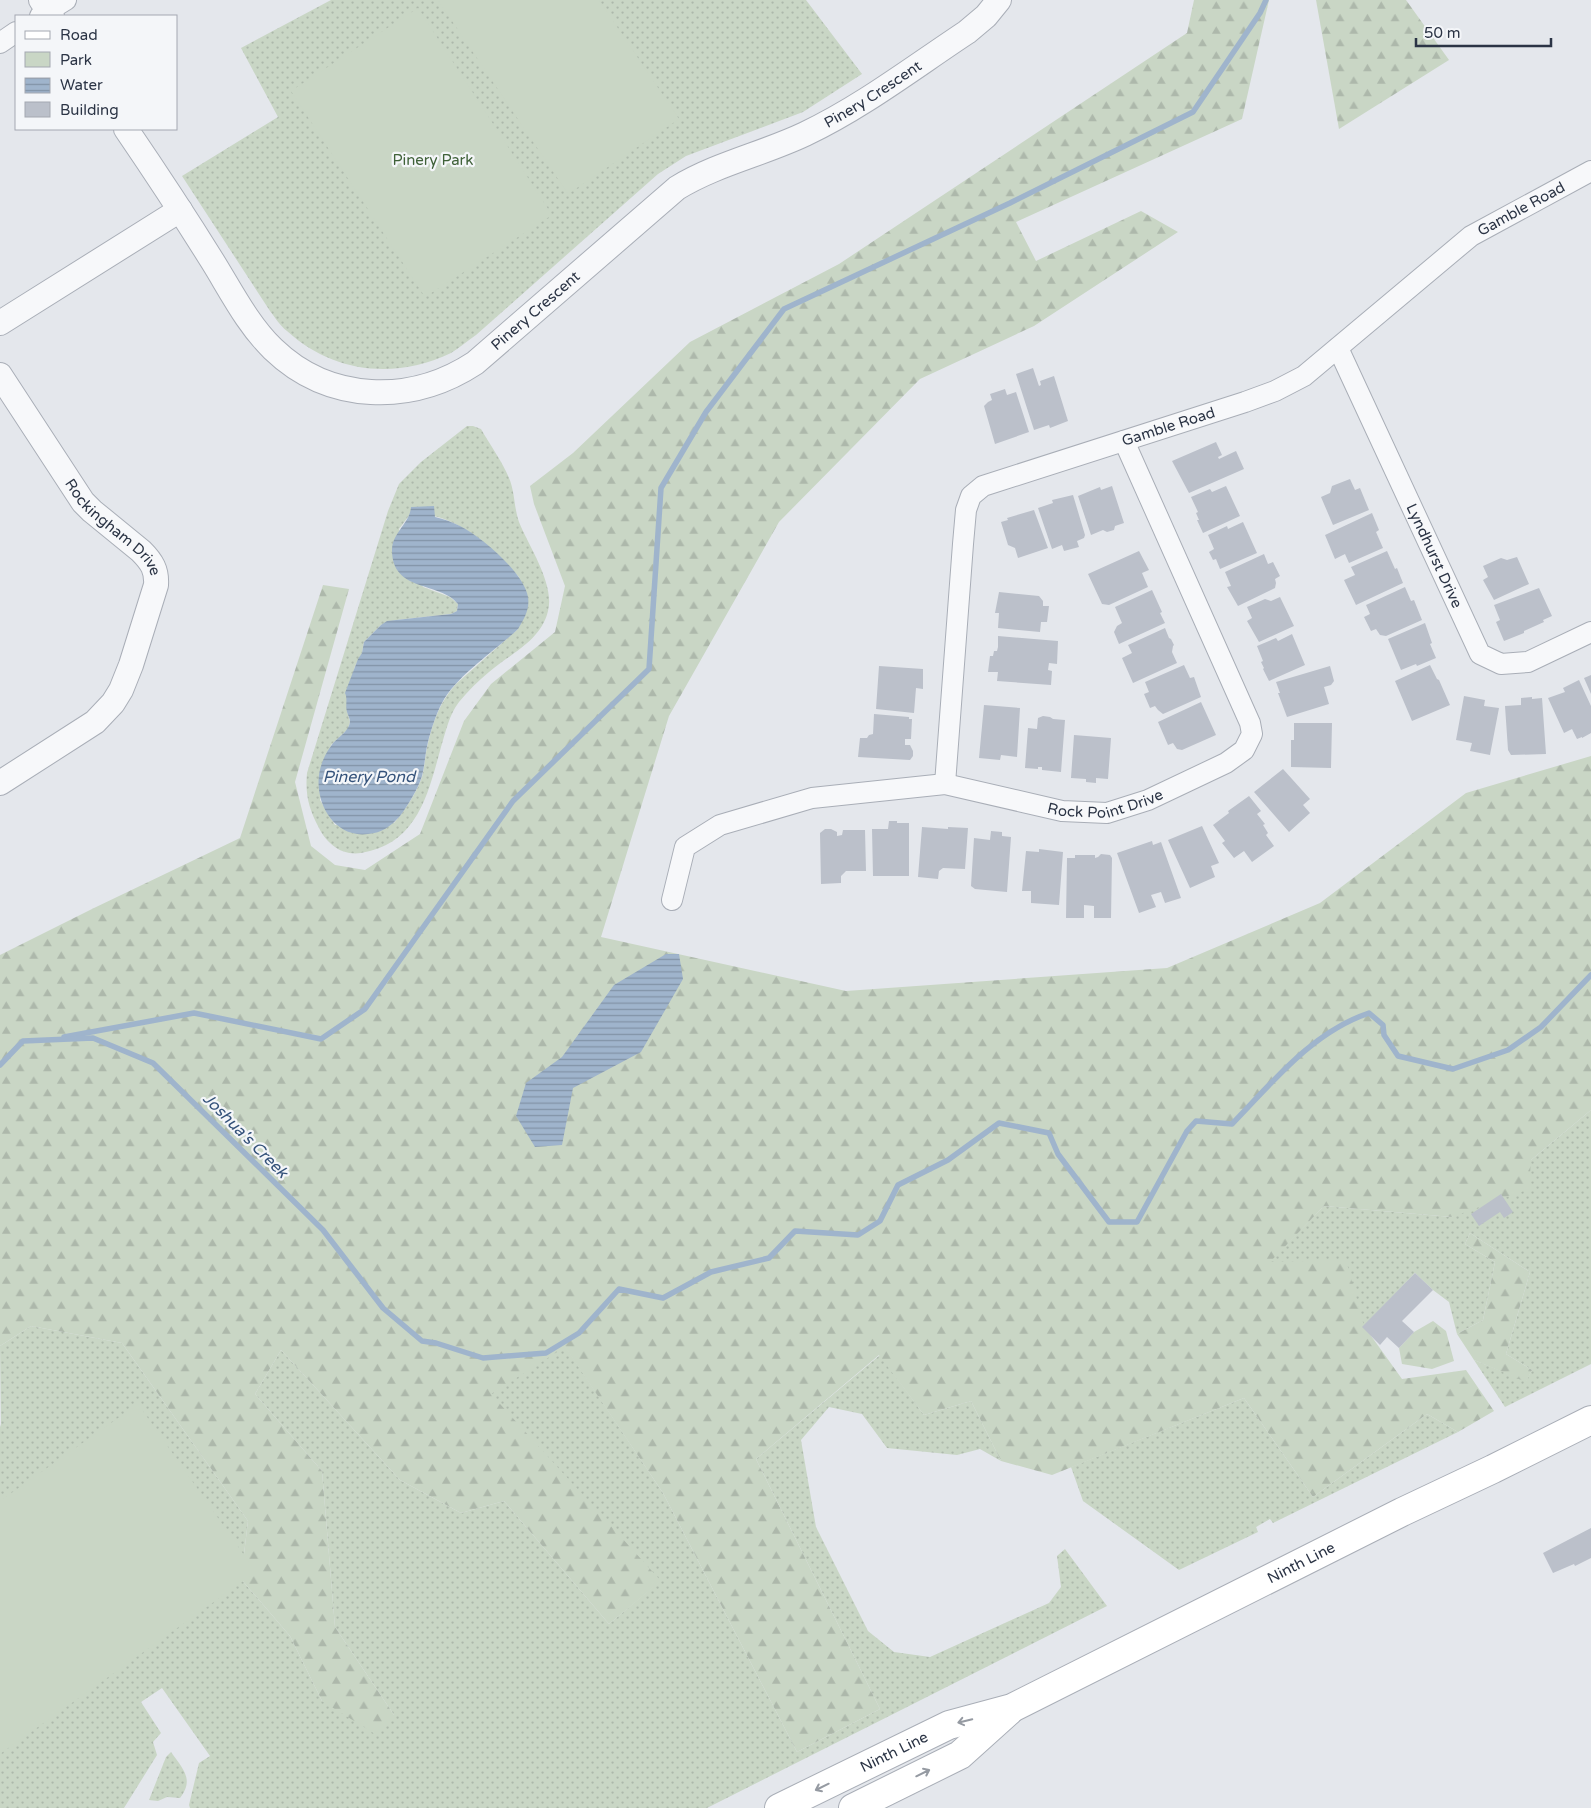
<svg xmlns="http://www.w3.org/2000/svg" width="1591" height="1808" font-family="'Varela Round',sans-serif">
	<style>
		.green { fill: url(#green-dots); fill-rule: evenodd }
		.forest { fill: url(#forest-firs) }
		.pitch { fill: #c9d6c5 }
		.water { fill: url(#water-rules) }
		.lines { fill: none; stroke-linecap: round; stroke-linejoin: round }
		.stream { stroke: #9fb4cc; stroke-width: 5.5 }
		.building { fill: #bbc0ca }
		.minor-casing { stroke: #a9aeb7; stroke-width: 22 }
		.tertiary-casing { stroke: #a9aeb7; stroke-width: 26 }
		.secondary-casing { stroke: #a9aeb7; stroke-width: 30 }
		.minor { stroke: #f7f8fa; stroke-width: 20 }
		.tertiary { stroke: #f7f8fa; stroke-width: 24 }
		.secondary { stroke: #fff; stroke-width: 28 }
		.oneway { stroke: #959aa2 }
		.labels { text-anchor: middle; stroke-width: 4.5; stroke-linejoin: round; paint-order: stroke }
		.street-label { font-size: 15px; fill: #2b3445; stroke: #f4f6f9 }
		.park-label { font-size: 15px; fill: #3f6138; stroke: #f4f6f9 }
		.water-label { font-size: 16px; font-style: italic; fill: #34527a; stroke: #f4f6f9 }
	</style>
	<defs>
		<pattern id="green-dots" width="8" height="8" patternUnits="userSpaceOnUse" patternTransform="scale(1.25)"><rect width="8" height="8" fill="#c9d6c5"/><path d="M2 2h.1M6 6h.1" fill="none" stroke="#adb8ab" stroke-width="1.8" stroke-linecap="round"/></pattern>
		<pattern id="forest-firs" width="22" height="20" patternUnits="userSpaceOnUse" patternTransform="scale(1.25)"><rect width="22" height="20" fill="#c9d6c5"/><path d="M5 1l3.5 6h-7zM16 11l3.5 6h-7z" fill="#adb8ab"/></pattern>
		<pattern id="water-rules" width="6" height="5" patternUnits="userSpaceOnUse" patternTransform="scale(1.25)"><rect width="6" height="5" fill="#9fb4cc"/><path d="M0 2.5h6" fill="none" stroke="#8293a7"/></pattern>
	</defs>
	<rect width="100%" height="100%" fill="#e4e7ec"/>
	<g class="green">
		<path d="M 331,0 L 806,0 L 862,74 L 803,112 L 686,156 L 658,174 L 476,335 C 467,341 459,348 451,353 C 395,380 333,373 287,331 C 280,326 275,317 270,311 L 182,176 L 278,117 L 241,48 Z"/>
		<path d="M 467,426 L 473,426 L 481,429 C 490,445 502,461 509,478 C 515,492 514,508 519,522 C 529,547 555,584 548,611 C 541,641 510,654 489,672 C 478,681 468,691 459,702 C 449,715 446,731 441,747 C 428,795 417,844 361,853 C 342,856 327,844 319,828 C 309,809 305,795 307,773 L 388,511 L 399,484 L 421,462 ZM 411,513 C 420,515 429,515 438,517 C 471,527 496,552 519,577 L 518,629 L 456,684 C 441,700 433,721 428,743 C 425,754 425,766 422,777 C 416,794 405,810 394,823 L 335,825 L 320,800 L 331,745 L 348,729 L 350,722 L 347,711 L 347,697 L 355,666 L 362,653 L 364,642 L 381,625 L 396,620 L 451,614 L 457,611 L 458,604 L 450,597 L 423,587 L 399,529 Z"/>
		<path d="M 1591,1110 L 1591,1364 L 1505,1407 L 1474,1360 L 1526,1381 L 1532,1370 L 1506,1354 L 1530,1272 L 1470,1233 L 1465,1244 L 1495,1262 L 1483,1320 L 1457,1334 L 1449,1302 L 1433,1290 L 1415,1273 L 1364,1326 L 1269,1262 L 1324,1206 L 1452,1217 L 1531,1160 Z"/>
		<path d="M 31,1326 L 122,1343 L 248,1521 L 241,1579 L 290,1636 L 322,1701 L 394,1715 L 335,1627 L 322,1471 L 255,1394 L 281,1350 L 400,1480 L 461,1513 L 504,1501 L 609,1624 L 660,1581 L 490,1394 L 565,1346 L 663,1493 L 797,1752 L 880,1709 L 756,1459 L 880,1355 L 924,1415 L 971,1401 L 1001,1461 L 980,1449 L 957,1455 L 887,1448 L 862,1414 L 829,1407 L 801,1440 L 816,1527 L 868,1631 L 894,1652 L 930,1657 L 1049,1603 L 1061,1587 L 1057,1556 L 1065,1549 L 1107,1606 L 707,1808 L 190,1808 L 189,1805 L 199,1763 L 210,1756 L 162,1688 L 141,1702 L 161,1733 L 153,1742 L 157,1755 L 124,1808 L 0,1808 L 0,1427 L 1,1424 L 0,1346 Z"/>
		<path d="M 1244,1398 L 1313,1497 L 1427,1414 L 1458,1432 L 1273,1523 L 1270,1519 L 1256,1527 L 1258,1532 L 1179,1570 L 1083,1501 L 1071,1467 Z"/>
		<path d="M 171,1752 C 182,1768 195,1779 180,1798 L 167,1797 L 158,1801 L 149,1800 L 166,1757 Z"/>
	</g>
	<g class="forest">
		<path d="M 1194,0 L 1269,0 L 1242,119 L 1016,222 L 1036,261 L 1141,211 L 1178,232 L 1034,326 L 920,379 L 779,522 L 669,716 L 601,937 L 846,991 L 1167,968 L 1320,903 L 1466,793 L 1591,756 L 1591,1110 L 1531,1160 L 1529,1189 L 1452,1217 L 1324,1206 L 1270,1262 L 1346,1260 L 1364,1326 L 1402,1379 L 1466,1370 L 1494,1411 L 1458,1432 L 1427,1414 L 1313,1497 L 1244,1398 L 1052,1475 L 1001,1461 L 971,1401 L 924,1415 L 879,1355 L 756,1459 L 880,1709 L 797,1752 L 663,1493 L 565,1347 L 491,1394 L 661,1581 L 609,1624 L 504,1501 L 461,1513 L 400,1480 L 281,1350 L 255,1394 L 322,1471 L 335,1627 L 394,1715 L 375,1734 L 322,1701 L 290,1636 L 241,1579 L 248,1521 L 122,1343 L 31,1326 L 0,1346 L 0,955 L 94,908 L 240,838 L 323,585 L 349,589 L 295,782 L 311,846 L 335,865 L 365,870 L 420,834 L 464,721 L 491,684 L 555,632 L 565,586 L 534,504 L 530,486 L 573,453 L 690,342 L 839,264 L 1187,33 Z"/>
		<path d="M 1316,0 L 1406,0 L 1449,60 L 1339,129 Z"/>
		<path d="M 1470,1233 L 1530,1272 L 1506,1354 L 1532,1370 L 1526,1382 L 1474,1360 L 1457,1334 L 1483,1320 L 1495,1262 L 1465,1244 Z"/>
		<path d="M 1433,1321 L 1446,1331 L 1454,1361 L 1432,1369 L 1402,1364 L 1399,1348 L 1414,1332 Z"/>
	</g>
	<g class="pitch">
		<path d="M 438,0 L 599,0 L 679,119 L 568,194 Z"/>
		<path d="M 418,8 L 552,215 L 425,297 L 291,91 Z"/>
		<path d="M 138,1404 L 256,1572 L 0,1754 L 0,1501 Z"/>
	</g>
	<g class="water">
		<path d="M 434,506 L 435,517 C 444,519 452,522 460,526 C 482,537 524,573 528,597 C 530,609 524,619 518,629 C 495,651 456,676 442,703 C 436,714 431,730 428,742 C 425,753 425,765 422,776 C 418,789 408,805 400,816 C 391,826 382,833 368,834 C 330,839 310,794 322,763 C 324,757 328,750 331,746 C 336,738 349,732 350,722 C 350,719 348,715 347,712 C 345,705 348,699 345,693 L 358,659 L 362,653 L 364,642 L 381,625 L 387,621 L 396,620 L 451,614 L 457,611 L 458,604 C 440,581 391,593 392,549 C 393,532 410,523 411,507 Z"/>
		<path d="M 666,954 L 679,954 L 683,979 L 641,1052 L 573,1088 L 562,1145 L 535,1147 L 516,1116 L 526,1083 L 562,1057 L 614,985 Z"/>
	</g>
	<g class="lines">
		<g class="stream">
			<path d="M 64,1037 L 194,1013 L 321,1039 L 365,1009 L 513,801 L 649,669 L 661,488 L 706,412 L 784,309 L 1010,203 L 1193,112 L 1260,13 L 1266,0"/>
			<path d="M 0,1065 L 23,1041 L 93,1038 L 153,1063 L 323,1230 L 383,1308 L 422,1341 L 436,1343 L 483,1358 L 546,1353 L 579,1333 L 619,1289 L 663,1298 L 711,1272 L 769,1258 L 795,1231 L 858,1235 L 880,1221 L 898,1185 L 948,1160 L 999,1123 L 1049,1133 L 1058,1154 L 1109,1222 L 1137,1222 L 1187,1131 L 1196,1121 L 1232,1124 C 1272,1083 1312,1032 1369,1013 L 1383,1025 L 1384,1035 L 1398,1056 L 1453,1069 L 1508,1050 L 1541,1027 L 1591,975"/>
		</g>
	</g>
	<g class="building">
		<path d="M 1033,368 L 1039,386 L 1041,385 L 1040,381 L 1054,376 L 1068,421 L 1050,428 L 1049,425 L 1034,430 L 1016,374 Z"/>
		<path d="M 1005,389 L 1007,395 L 1016,392 L 1029,432 L 995,444 L 984,406 L 988,402 L 992,400 L 990,394 Z"/>
		<path d="M 1216,442 L 1222,455 L 1218,457 L 1219,459 L 1236,451 L 1244,469 L 1189,493 L 1172,461 Z"/>
		<path d="M 1350,479 L 1355,490 L 1360,488 L 1369,510 L 1333,525 L 1321,497 L 1330,493 L 1332,486 Z"/>
		<path d="M 1112,486 L 1124,523 L 1115,526 L 1114,530 L 1107,532 L 1103,530 L 1091,535 L 1078,496 L 1100,487 L 1101,490 Z"/>
		<path d="M 1226,486 L 1240,516 L 1203,533 L 1197,520 L 1199,520 L 1196,513 L 1198,512 L 1191,497 L 1210,489 L 1212,492 Z"/>
		<path d="M 1073,495 L 1085,535 L 1084,538 L 1077,541 L 1079,547 L 1064,551 L 1062,545 L 1052,549 L 1038,508 L 1053,503 L 1052,500 Z"/>
		<path d="M 1034,510 L 1048,548 L 1018,558 L 1015,548 L 1008,545 L 1001,522 L 1008,520 L 1007,518 Z"/>
		<path d="M 1372,513 L 1379,530 L 1376,532 L 1383,548 L 1349,563 L 1345,554 L 1335,559 L 1325,535 Z"/>
		<path d="M 1243,522 L 1257,553 L 1220,569 L 1216,559 L 1213,560 L 1209,552 L 1214,549 L 1208,535 L 1227,526 L 1228,529 Z"/>
		<path d="M 1139,551 L 1149,570 L 1142,573 L 1148,587 L 1109,605 L 1102,604 L 1088,574 Z"/>
		<path d="M 1387,551 L 1395,569 L 1397,568 L 1403,583 L 1356,605 L 1344,580 L 1355,575 L 1351,567 Z"/>
		<path d="M 1264,554 L 1268,564 L 1273,562 L 1280,576 L 1275,579 L 1276,583 L 1275,588 L 1238,606 L 1227,587 L 1231,586 L 1225,572 Z"/>
		<path d="M 1517,557 L 1529,584 L 1494,600 L 1483,580 L 1488,577 L 1483,566 L 1501,558 L 1507,560 Z"/>
		<path d="M 1405,587 L 1411,601 L 1414,600 L 1422,620 L 1386,636 L 1380,635 L 1376,629 L 1371,631 L 1364,617 L 1370,614 L 1366,605 Z"/>
		<path d="M 1539,588 L 1552,616 L 1543,620 L 1544,622 L 1524,631 L 1524,633 L 1504,641 L 1496,622 L 1500,620 L 1494,605 Z"/>
		<path d="M 1152,590 L 1162,612 L 1160,613 L 1165,623 L 1119,644 L 1114,632 L 1117,626 L 1122,623 L 1115,607 Z"/>
		<path d="M 999,592 L 1039,596 L 1043,601 L 1043,606 L 1049,606 L 1047,622 L 1041,622 L 1040,632 L 998,628 L 999,613 L 995,613 Z"/>
		<path d="M 1280,597 L 1294,626 L 1259,642 L 1247,621 L 1252,618 L 1247,607 L 1265,599 L 1271,601 Z"/>
		<path d="M 1425,623 L 1432,643 L 1430,644 L 1436,658 L 1417,666 L 1416,664 L 1401,670 L 1388,639 Z"/>
		<path d="M 1165,628 L 1169,638 L 1171,639 L 1174,645 L 1173,646 L 1172,652 L 1177,663 L 1133,683 L 1122,658 L 1132,653 L 1128,645 Z"/>
		<path d="M 1292,634 L 1305,665 L 1269,681 L 1263,669 L 1264,668 L 1261,662 L 1263,661 L 1257,646 L 1276,638 L 1278,641 Z"/>
		<path d="M 998,636 L 1058,641 L 1057,664 L 1049,663 L 1048,670 L 1052,671 L 1051,685 L 997,681 L 998,672 L 988,672 L 990,656 L 993,656 L 994,651 L 997,651 L 998,647 Z"/>
		<path d="M 1184,665 L 1190,678 L 1194,677 L 1201,697 L 1163,714 L 1158,710 L 1155,706 L 1150,708 L 1144,694 L 1149,692 L 1145,682 Z"/>
		<path d="M 1430,665 L 1437,679 L 1439,680 L 1450,705 L 1412,721 L 1395,681 Z"/>
		<path d="M 879,666 L 923,669 L 923,689 L 916,688 L 914,713 L 876,709 Z"/>
		<path d="M 1330,666 L 1334,681 L 1331,685 L 1324,687 L 1329,704 L 1287,717 L 1278,693 L 1280,693 L 1276,682 Z"/>
		<path d="M 1591,675 L 1591,694 L 1584,678 Z"/>
		<path d="M 1579,680 L 1591,706 L 1591,733 L 1582,738 L 1582,737 L 1577,739 L 1572,729 L 1564,733 L 1548,698 L 1565,692 L 1563,688 Z"/>
		<path d="M 1464,696 L 1485,700 L 1484,706 L 1499,708 L 1490,755 L 1470,751 L 1472,743 L 1456,740 Z"/>
		<path d="M 1532,697 L 1532,699 L 1542,698 L 1546,754 L 1511,755 L 1508,750 L 1505,706 L 1521,705 L 1521,698 Z"/>
		<path d="M 1201,702 L 1216,735 L 1182,750 L 1177,749 L 1173,743 L 1168,745 L 1158,722 Z"/>
		<path d="M 984,705 L 1020,708 L 1017,757 L 1001,755 L 1000,760 L 979,758 Z"/>
		<path d="M 874,714 L 909,717 L 909,719 L 912,719 L 911,739 L 905,739 L 905,745 L 910,745 L 913,751 L 913,756 L 910,760 L 858,757 L 860,738 L 867,738 L 869,735 L 873,734 Z"/>
		<path d="M 1043,716 L 1050,717 L 1053,719 L 1065,720 L 1061,772 L 1042,770 L 1042,767 L 1038,767 L 1038,769 L 1025,768 L 1028,728 L 1037,729 L 1038,718 Z"/>
		<path d="M 1294,723 L 1332,723 L 1331,768 L 1291,767 L 1291,740 L 1294,740 Z"/>
		<path d="M 1074,735 L 1111,738 L 1108,779 L 1096,778 L 1096,783 L 1086,782 L 1086,779 L 1071,778 Z"/>
		<path d="M 1283,769 L 1310,799 L 1303,805 L 1310,813 L 1289,832 L 1254,792 Z"/>
		<path d="M 1249,796 L 1261,811 L 1257,814 L 1265,824 L 1263,825 L 1268,833 L 1266,835 L 1274,846 L 1252,862 L 1244,851 L 1234,858 L 1222,843 L 1225,841 L 1213,825 L 1229,813 L 1228,811 Z"/>
		<path d="M 889,821 L 897,821 L 897,823 L 909,823 L 909,876 L 873,876 L 872,829 L 888,829 Z"/>
		<path d="M 1202,826 L 1219,863 L 1211,866 L 1215,877 L 1190,888 L 1168,840 Z"/>
		<path d="M 922,827 L 948,829 L 948,827 L 968,828 L 965,869 L 943,868 L 939,871 L 938,879 L 918,877 Z"/>
		<path d="M 825,829 L 831,829 L 837,832 L 837,836 L 842,835 L 843,830 L 865,830 L 866,871 L 846,871 L 841,876 L 841,883 L 821,884 L 820,833 Z"/>
		<path d="M 991,831 L 1002,832 L 1002,836 L 1011,837 L 1007,892 L 975,889 L 971,886 L 974,838 L 990,840 Z"/>
		<path d="M 1152,841 L 1153,845 L 1161,842 L 1181,898 L 1165,903 L 1161,892 L 1151,895 L 1156,907 L 1139,913 L 1117,853 Z"/>
		<path d="M 1039,849 L 1063,852 L 1059,905 L 1031,903 L 1031,891 L 1022,891 L 1026,851 L 1039,852 Z"/>
		<path d="M 1101,854 L 1110,855 L 1112,858 L 1111,918 L 1094,918 L 1094,906 L 1084,905 L 1084,918 L 1066,918 L 1067,858 L 1075,858 L 1075,855 L 1095,855 L 1095,858 L 1098,857 Z"/>
		<path d="M 1501,1194 L 1513,1212 L 1504,1218 L 1500,1212 L 1479,1226 L 1471,1214 Z"/>
		<path d="M 1415,1273 L 1433,1290 L 1402,1321 L 1414,1332 L 1399,1348 L 1387,1337 L 1380,1345 L 1362,1327 Z"/>
		<path d="M 1591,1528 L 1591,1558 L 1575,1566 L 1574,1564 L 1553,1573 L 1543,1553 Z"/>
	</g>
	<g class="lines">
		<g class="minor-casing">
			<g id="minor">
				<path d="M 40,16 L 66,0"/>
				<path d="M 0,43 L 16,32"/>
				<path id="s1" d="M 1338,348 L 1480,654 L 1501,664 L 1528,662 L 1591,632"/>
				<path id="s2" d="M 945,784 L 963,544 L 966,510 L 971,496 L 983,486 L 1245,402 L 1275,391 L 1304,376 L 1471,236 L 1591,171"/>
				<path id="s3" d="M 672,900 L 685,847 L 720,825 L 812,798 L 945,784 L 1062,811 L 1107,813 L 1148,800 L 1226,763 L 1244,750 L 1252,734 L 1250,723 L 1124,441"/>
			</g>
		</g>
		<g class="tertiary-casing">
			<g id="tertiary">
				<path d="M 41,0 L 52,16"/>
				<path id="s4" d="M 126,129 C 156,173 185,217 213,262 C 231,291 248,325 273,349 C 329,403 411,405 475,363 L 677,188 C 716,164 763,154 805,134 C 862,107 914,67 967,32 L 986,16 L 999,0"/>
				<path d="M 0,323 L 180,210"/>
				<path id="s5" d="M 0,375 L 83,502 L 92,511 L 141,551 C 152,562 157,570 156,585 L 131,665 L 121,690 L 113,703 L 95,722 L 0,783"/>
			</g>
		</g>
		<g class="secondary-casing">
			<g id="secondary">
				<path id="s6" d="M 779,1808 L 949,1725 L 1012,1708 L 1402,1512 L 1493,1469 L 1591,1420"/>
				<path d="M 853,1808 L 960,1755 L 1009,1711"/>
			</g>
		</g>
		<use href="#minor" class="minor"/>
		<use href="#tertiary" class="tertiary"/>
		<use href="#secondary" class="secondary"/>
	</g>
	<defs><path id="oneway-shaft" d="M-6 0H5M1.5-3L5.5 0L1.5 3" fill="none" stroke-width="1.6" stroke-linecap="round" stroke-linejoin="round" transform="scale(1.25)"/></defs>
	<g class="oneway">
		<use href="#oneway-shaft" transform="translate(965 1721) rotate(166)"/>
		<use href="#oneway-shaft" transform="translate(923 1773) rotate(-26)"/>
		<use href="#oneway-shaft" transform="translate(822 1787) rotate(154)"/>
	</g>
	<g class="labels">
		<g class="street-label">
			<text dy="5" stroke="none"><textPath href="#s4" startOffset="969">Pinery Crescent</textPath></text>
			<text dy="5" stroke="none"><textPath href="#s2" startOffset="920">Gamble Road</textPath></text>
			<text dy="5" stroke="none"><textPath href="#s4" startOffset="564">Pinery Crescent</textPath></text>
			<text dy="5" stroke="none"><textPath href="#s2" startOffset="500">Gamble Road</textPath></text>
			<text dy="5" stroke="none"><textPath href="#s5" startOffset="191">Rockingham Drive</textPath></text>
			<text dy="5" stroke="none"><textPath href="#s1" startOffset="229">Lyndhurst Drive</textPath></text>
			<text dy="5" stroke="none"><textPath href="#s3" startOffset="490">Rock Point Drive</textPath></text>
			<text dy="5" stroke="none"><textPath href="#s6" startOffset="578">Ninth Line</textPath></text>
			<text dy="5" stroke="none"><textPath href="#s6" startOffset="128">Ninth Line</textPath></text>
		</g>
		<g class="park-label">
			<text x="433" y="165">Pinery Park</text>
		</g>
		<g class="water-label">
			<text x="369" y="782">Pinery Pond</text>
			<text transform="translate(246 1135) rotate(45)" y="6">Joshua's Creek</text>
		</g>
	</g>
	<rect x="15" y="15" width="162" height="115" fill="#f4f6f9" stroke="#a4a8b1"/>
	<rect x="25" y="31" width="25" height="8" fill="#ffffff" stroke="#a4a8b1"/>
	<text x="60" y="40" font-size="15" fill="#2b3445">Road</text>
	<rect x="25" y="52" width="25" height="15" fill="#c9d6c5" stroke="#a4a8b1"/>
	<text x="60" y="65" font-size="15" fill="#2b3445">Park</text>
	<rect x="25" y="78" width="25" height="15" fill="url(#water-rules)" stroke="#a4a8b1"/>
	<text x="60" y="90" font-size="15" fill="#2b3445">Water</text>
	<rect x="25" y="102" width="25" height="15" fill="#bbc0ca" stroke="#a4a8b1"/>
	<text x="60" y="115" font-size="15" fill="#2b3445">Building</text>
	<path d="M1416 38v8h135v-8" fill="none" stroke="#2b3445" stroke-width="2.5"/>
	<text x="1424" y="38" font-size="15" fill="#2b3445" stroke="#f4f6f9" stroke-width="4" paint-order="stroke">50 m</text>
</svg>
